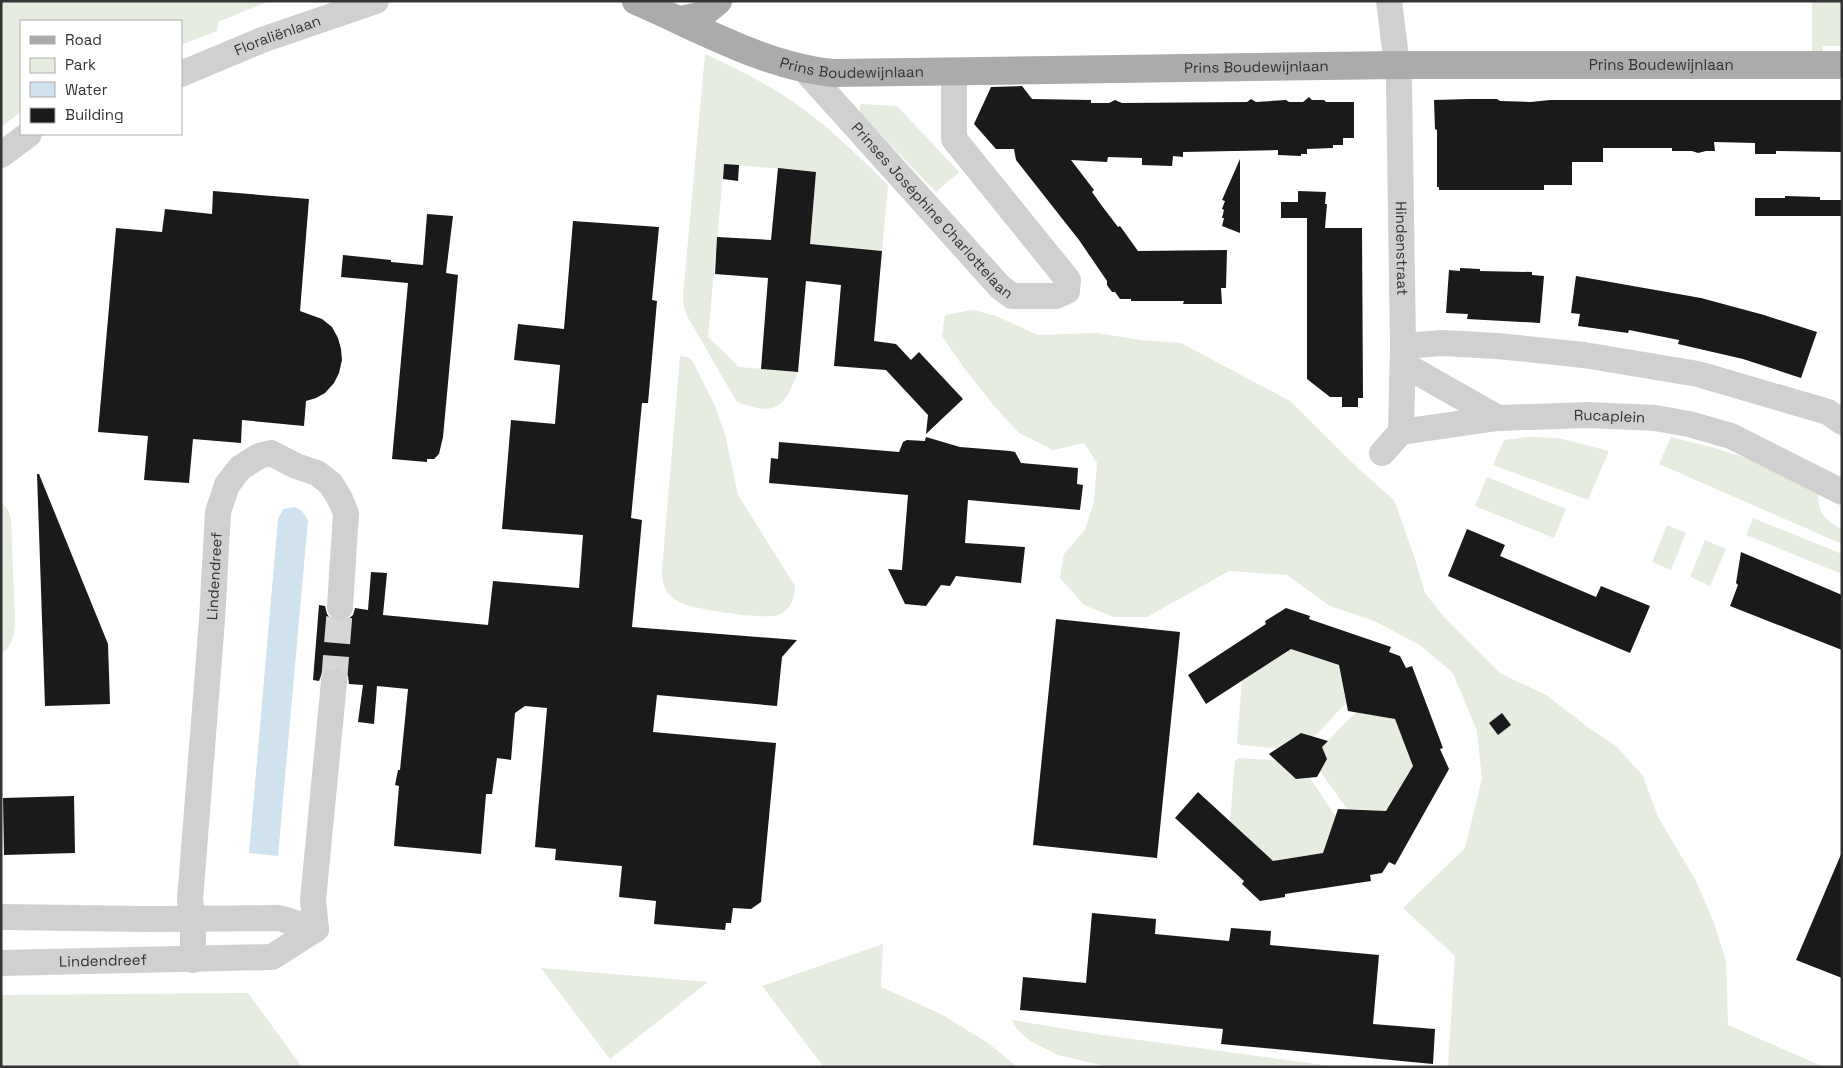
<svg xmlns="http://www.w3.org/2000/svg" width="1843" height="1068" font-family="'Space Grotesk',sans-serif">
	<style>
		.green { fill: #e6ecdf }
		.water { fill: #cfe2ee }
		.building { fill: #1a1a1a }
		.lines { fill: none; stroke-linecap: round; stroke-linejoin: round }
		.minor-tunnel { stroke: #d6d6d6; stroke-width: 26; stroke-dasharray: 26 13; stroke-linecap: butt }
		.minor { stroke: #d0d0d0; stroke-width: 26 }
		.major { stroke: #ababab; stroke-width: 28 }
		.labels { text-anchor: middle; stroke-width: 5; stroke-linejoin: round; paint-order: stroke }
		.street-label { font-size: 15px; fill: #333; stroke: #fff }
	</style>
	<rect width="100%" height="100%" fill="#fff"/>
	<g class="green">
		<path d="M 1,1 L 269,1 L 218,22 L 217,31 L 181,45 L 181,21 L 21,21 L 21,112 L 1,127 Z"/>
		<path d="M 1812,1 L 1842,1 L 1842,46 L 1823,46 L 1822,55 L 1812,55 Z"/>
		<path d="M 705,54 C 737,69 768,84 796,104 C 830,127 859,157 888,185 L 882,251 L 810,244 L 816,172 L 724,164 L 708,337 L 739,367 L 798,372 C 794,381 790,394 783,401 C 771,415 752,407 737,402 L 687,316 L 684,306 L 683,296 Z"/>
		<path d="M 861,104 L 897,106 L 959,172 L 936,192 L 859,112 Z"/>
		<path d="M 973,310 L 996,316 L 1038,335 L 1096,333 L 1141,340 L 1181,343 L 1290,401 L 1361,471 L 1394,500 L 1413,553 L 1425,593 L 1444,617 L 1500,673 L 1546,695 L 1589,728 L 1616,746 L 1643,776 L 1658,817 L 1696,881 L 1714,923 L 1726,961 L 1728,1025 L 1824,1067 L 1448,1067 L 1455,956 L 1403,908 L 1465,848 L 1482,779 L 1477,731 L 1453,673 L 1420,645 L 1374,621 L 1330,606 L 1287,575 L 1229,571 L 1147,617 L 1114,617 L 1084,605 L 1060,578 L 1064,554 L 1085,530 L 1094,502 L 1097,463 L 1084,443 L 1053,450 L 1019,433 L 995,407 L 964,368 L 942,336 L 945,315 Z"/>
		<path d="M 680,356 L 687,357 L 692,360 L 714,404 L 725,434 L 738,495 L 795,586 C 794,598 792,609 779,615 C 766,620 705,610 690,606 C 683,604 675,601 670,595 C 663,588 662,579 662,570 Z"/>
		<path d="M 1529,437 L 1558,438 L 1609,451 L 1588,500 L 1493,465 L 1504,440 Z"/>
		<path d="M 1671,437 L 1718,449 L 1752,460 L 1818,492 C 1818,515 1824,518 1842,530 L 1842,544 L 1659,464 Z"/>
		<path d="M 1487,477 L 1566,509 L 1554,538 L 1475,506 Z"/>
		<path d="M 1,501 L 8,510 L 11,519 L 15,623 C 14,636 12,646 1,654 Z"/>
		<path d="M 1753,518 L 1842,554 L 1842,574 L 1746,535 Z"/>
		<path d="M 1667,525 L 1686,533 L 1671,570 L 1652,562 Z"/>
		<path d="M 1705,540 L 1726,549 L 1710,586 L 1690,577 Z"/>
		<path d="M 1291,648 L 1297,650 L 1297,651 L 1339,665 L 1346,703 L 1314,737 L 1301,733 L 1283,745 L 1282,749 L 1240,745 L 1237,742 L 1242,681 Z"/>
		<path d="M 1356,712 L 1395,719 L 1414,767 L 1411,773 L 1409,772 L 1386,811 L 1347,809 L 1320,771 L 1327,759 L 1322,747 Z"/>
		<path d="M 1239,758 L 1281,761 L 1281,765 L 1296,779 L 1310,778 L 1336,817 L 1323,853 L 1279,860 L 1273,863 L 1230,822 L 1235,761 Z"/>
		<path d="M 883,944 L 881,987 L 941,1014 L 988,1043 L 1017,1067 L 824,1067 L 762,986 Z"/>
		<path d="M 541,968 L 708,982 L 610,1059 Z"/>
		<path d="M 248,993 L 302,1067 L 1,1067 L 1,995 Z"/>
		<path d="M 1011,1020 L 1103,1035 L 1338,1067 L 1109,1067 L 1058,1055 L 1030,1041 L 1018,1030 Z"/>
	</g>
	<path class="water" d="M 295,507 L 302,511 L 308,520 L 278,856 L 249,853 L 278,519 L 283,509 Z"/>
	<g class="building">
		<path d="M 1022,86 L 1032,99 L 1091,100 L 1091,103 L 1109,103 L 1115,100 L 1122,103 L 1247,102 L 1251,99 L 1256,102 L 1286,100 L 1289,102 L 1303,102 L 1309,97 L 1312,100 L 1324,100 L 1326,102 L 1354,102 L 1354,138 L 1343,138 L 1343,145 L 1333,145 L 1333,148 L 1307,149 L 1307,154 L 1301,154 L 1301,156 L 1278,155 L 1278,150 L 1183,152 L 1183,157 L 1173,156 L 1172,166 L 1142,165 L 1142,158 L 1108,157 L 1107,162 L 1071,160 L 1094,190 L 1092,192 L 1102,206 L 1118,227 L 1120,226 L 1138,251 L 1227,250 L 1226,288 L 1221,288 L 1222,304 L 1183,304 L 1184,301 L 1131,301 L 1131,299 L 1120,299 L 1115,292 L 1112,292 L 1107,285 L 1107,281 L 1079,240 L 1016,160 L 1014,149 L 996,149 L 974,124 L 991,87 Z"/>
		<path d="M 1469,99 L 1497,99 L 1500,101 L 1531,102 L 1550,100 L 1842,100 L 1842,152 L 1776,151 L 1776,154 L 1755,154 L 1755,143 L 1714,142 L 1715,151 L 1706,151 L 1698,153 L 1692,151 L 1672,151 L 1672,148 L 1603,148 L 1603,162 L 1572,162 L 1572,185 L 1544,185 L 1544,190 L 1439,190 L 1439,187 L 1437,187 L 1437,130 L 1435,129 L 1434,100 Z"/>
		<path d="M 1240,159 L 1240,233 L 1222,226 L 1224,218 L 1222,218 L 1224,210 L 1222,209 L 1225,201 L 1222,200 Z"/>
		<path d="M 724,164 L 739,165 L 738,181 L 723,179 Z"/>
		<path d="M 778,168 L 816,172 L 810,244 L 882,251 L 874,341 L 896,344 L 911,360 L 919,352 L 963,399 L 926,434 L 928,415 L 886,370 L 834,366 L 841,285 L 806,281 L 798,372 L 761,369 L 768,278 L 715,274 L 717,237 L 771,240 Z"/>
		<path d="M 213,191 L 309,199 L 300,311 L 322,319 L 332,327 L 338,338 L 341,349 L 342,360 L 339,373 L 334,383 L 325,393 L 316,398 L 306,401 L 304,426 L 242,420 L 241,443 L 193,439 L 189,483 L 144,480 L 148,436 L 98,432 L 116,228 L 162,232 L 165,209 L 212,214 Z"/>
		<path d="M 1298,191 L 1326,192 L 1325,204 L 1327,204 L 1325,228 L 1362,228 L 1363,398 L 1358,398 L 1358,407 L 1342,407 L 1342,397 L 1330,397 L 1307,379 L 1307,218 L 1281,218 L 1281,202 L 1298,202 Z"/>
		<path d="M 1785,196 L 1820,197 L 1820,200 L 1842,200 L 1842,216 L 1755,216 L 1755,198 L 1785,198 Z"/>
		<path d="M 427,214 L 453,216 L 446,273 L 458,275 L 443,437 L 439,454 L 434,459 L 427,459 L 427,462 L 392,459 L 408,283 L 341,277 L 343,255 L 391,260 L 391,262 L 423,265 Z"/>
		<path d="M 573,221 L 659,227 L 652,300 L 657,301 L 648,403 L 642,403 L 631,518 L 642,520 L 632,627 L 797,640 L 782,657 L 777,706 L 657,695 L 653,732 L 776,743 L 761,902 L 751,909 L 733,908 L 731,923 L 726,923 L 725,930 L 654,924 L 656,901 L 619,897 L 622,866 L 555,860 L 556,849 L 535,847 L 547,708 L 525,706 L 515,713 L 511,760 L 497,758 L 492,794 L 486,794 L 481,854 L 394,846 L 399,786 L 395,785 L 398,770 L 400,770 L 408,689 L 377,686 L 374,724 L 358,722 L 363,685 L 349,684 L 348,676 L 343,670 L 336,667 L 328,668 L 322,673 L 319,681 L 313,680 L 319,605 L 325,606 L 327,614 L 332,620 L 339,622 L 347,620 L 353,615 L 355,608 L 368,610 L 371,572 L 387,573 L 383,615 L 488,625 L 493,581 L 579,588 L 583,535 L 502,529 L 511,420 L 555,424 L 560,365 L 514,360 L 518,324 L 564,329 Z"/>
		<path d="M 1460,268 L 1480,269 L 1480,271 L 1532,272 L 1532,275 L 1544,276 L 1540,323 L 1467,319 L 1468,314 L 1446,313 L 1449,270 L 1460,271 Z"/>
		<path d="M 1576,276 L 1701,298 L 1764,315 L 1817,332 L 1801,378 L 1743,359 L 1678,344 L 1679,340 L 1629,330 L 1628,333 L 1578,326 L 1580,314 L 1571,313 Z"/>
		<path d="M 926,437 L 960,447 L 1010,451 L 1015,452 L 1021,463 L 1078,468 L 1077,484 L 1083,485 L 1080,510 L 968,500 L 965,543 L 1025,547 L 1021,583 L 956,576 L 950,586 L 941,585 L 926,606 L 905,604 L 888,569 L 902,570 L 908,495 L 769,483 L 771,458 L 778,459 L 779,442 L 899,452 L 903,442 L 907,440 L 925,441 Z"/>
		<path d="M 37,474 L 39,474 L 108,644 L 110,704 L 45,706 Z"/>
		<path d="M 1467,529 L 1505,545 L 1500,556 L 1596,597 L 1601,586 L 1650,606 L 1630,653 L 1448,576 Z"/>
		<path d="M 1741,552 L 1842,595 L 1842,650 L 1730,606 L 1738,585 L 1736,583 Z"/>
		<path d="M 1286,608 L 1310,616 L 1309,619 L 1391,647 L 1389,652 L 1400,656 L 1406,668 L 1412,666 L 1443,748 L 1440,749 L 1449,769 L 1395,865 L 1389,862 L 1382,873 L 1370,875 L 1371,881 L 1285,894 L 1285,897 L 1260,901 L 1242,884 L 1244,881 L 1175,818 L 1198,792 L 1273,861 L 1323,853 L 1338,809 L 1386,811 L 1413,766 L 1395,719 L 1348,711 L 1339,665 L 1291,649 L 1206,704 L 1188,675 L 1266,624 L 1265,621 Z"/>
		<path d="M 1056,619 L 1180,632 L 1157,858 L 1033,845 Z"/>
		<path d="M 1502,713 L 1511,725 L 1498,735 L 1489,723 Z"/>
		<path d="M 1301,733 L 1328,741 L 1322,747 L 1327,759 L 1317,777 L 1296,779 L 1269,754 Z"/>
		<path d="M 74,796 L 75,853 L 4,855 L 3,798 Z"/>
		<path d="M 1842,852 L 1842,978 L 1796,960 Z"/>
		<path d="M 1092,913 L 1156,919 L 1155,934 L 1229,941 L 1231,928 L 1271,931 L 1270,945 L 1379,955 L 1373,1024 L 1435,1029 L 1433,1064 L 1221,1044 L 1223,1029 L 1020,1010 L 1023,977 L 1086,983 Z"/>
	</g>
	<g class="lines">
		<path class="minor-tunnel" d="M 334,682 L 340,607"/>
		<g class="minor">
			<path id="s1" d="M 1389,1 L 1399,82 L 1403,346 L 1401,432"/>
			<path id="s2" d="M 804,69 L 1000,287 L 1012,296 L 1056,296 L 1067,291 L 1068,280 L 954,139 L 954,72"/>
			<path id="s3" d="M 181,74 L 262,40 L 376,1"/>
			<path d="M 1,155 L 29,134"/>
			<path d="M 1403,346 L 1442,343 L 1498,346 L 1584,355 L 1698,374 L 1828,412 L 1842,422"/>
			<path d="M 1403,364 L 1498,418"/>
			<path id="s4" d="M 1382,453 L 1401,432 L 1498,418 L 1588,415 L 1655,418 L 1689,424 L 1731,436 L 1842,492"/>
			<path d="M 1,917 L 146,919 L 279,918 L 316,929"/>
			<path d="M 316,929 L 313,900 L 334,682"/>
			<path id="s5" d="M 193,960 L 193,919 L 190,900 L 212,620 L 218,512 L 227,485 L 240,468 L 259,456 L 271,453 L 296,466 L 317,473 L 331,484 L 340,499 L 346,513 L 340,607"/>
			<path id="s6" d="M 1,963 L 272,957 L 316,929"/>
		</g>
		<g class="major">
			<path id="s7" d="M 636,1 C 699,28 766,67 834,73 L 1396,65 L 1842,65"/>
			<path d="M 680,20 L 700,16 L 718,1"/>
		</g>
	</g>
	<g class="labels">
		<g class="street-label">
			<text dy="5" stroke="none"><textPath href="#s3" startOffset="104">Floraliënlaan</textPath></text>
			<text dy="5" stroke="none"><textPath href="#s7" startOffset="229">Prins Boudewijnlaan</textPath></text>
			<text dy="5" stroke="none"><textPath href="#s7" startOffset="1039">Prins Boudewijnlaan</textPath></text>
			<text dy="5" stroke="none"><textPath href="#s7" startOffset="634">Prins Boudewijnlaan</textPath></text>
			<text dy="5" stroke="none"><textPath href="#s2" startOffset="191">Prinses Joséphine Charlottelaan</textPath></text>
			<text dy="5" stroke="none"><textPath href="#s1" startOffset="248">Hindenstraat</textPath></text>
			<text dy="5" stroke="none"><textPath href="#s4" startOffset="238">Rucaplein</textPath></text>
			<text dy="5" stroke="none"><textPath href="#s5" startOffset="385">Lindendreef</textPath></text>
			<text dy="5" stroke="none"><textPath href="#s6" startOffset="102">Lindendreef</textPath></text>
		</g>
	</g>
	<rect width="1843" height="1068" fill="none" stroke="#333333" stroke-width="5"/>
	<rect x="20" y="20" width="162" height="115" fill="#ffffff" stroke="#adadad"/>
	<rect x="30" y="36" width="25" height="8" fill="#ababab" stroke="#adadad"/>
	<text x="65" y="45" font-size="15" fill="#333333">Road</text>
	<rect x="30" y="58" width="25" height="15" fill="#e6ecdf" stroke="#adadad"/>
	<text x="65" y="70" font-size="15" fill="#333333">Park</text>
	<rect x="30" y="82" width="25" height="15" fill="#cfe2ee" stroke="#adadad"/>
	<text x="65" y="95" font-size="15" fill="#333333">Water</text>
	<rect x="30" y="108" width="25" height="15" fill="#1a1a1a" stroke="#adadad"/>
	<text x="65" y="120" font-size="15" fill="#333333">Building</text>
</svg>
